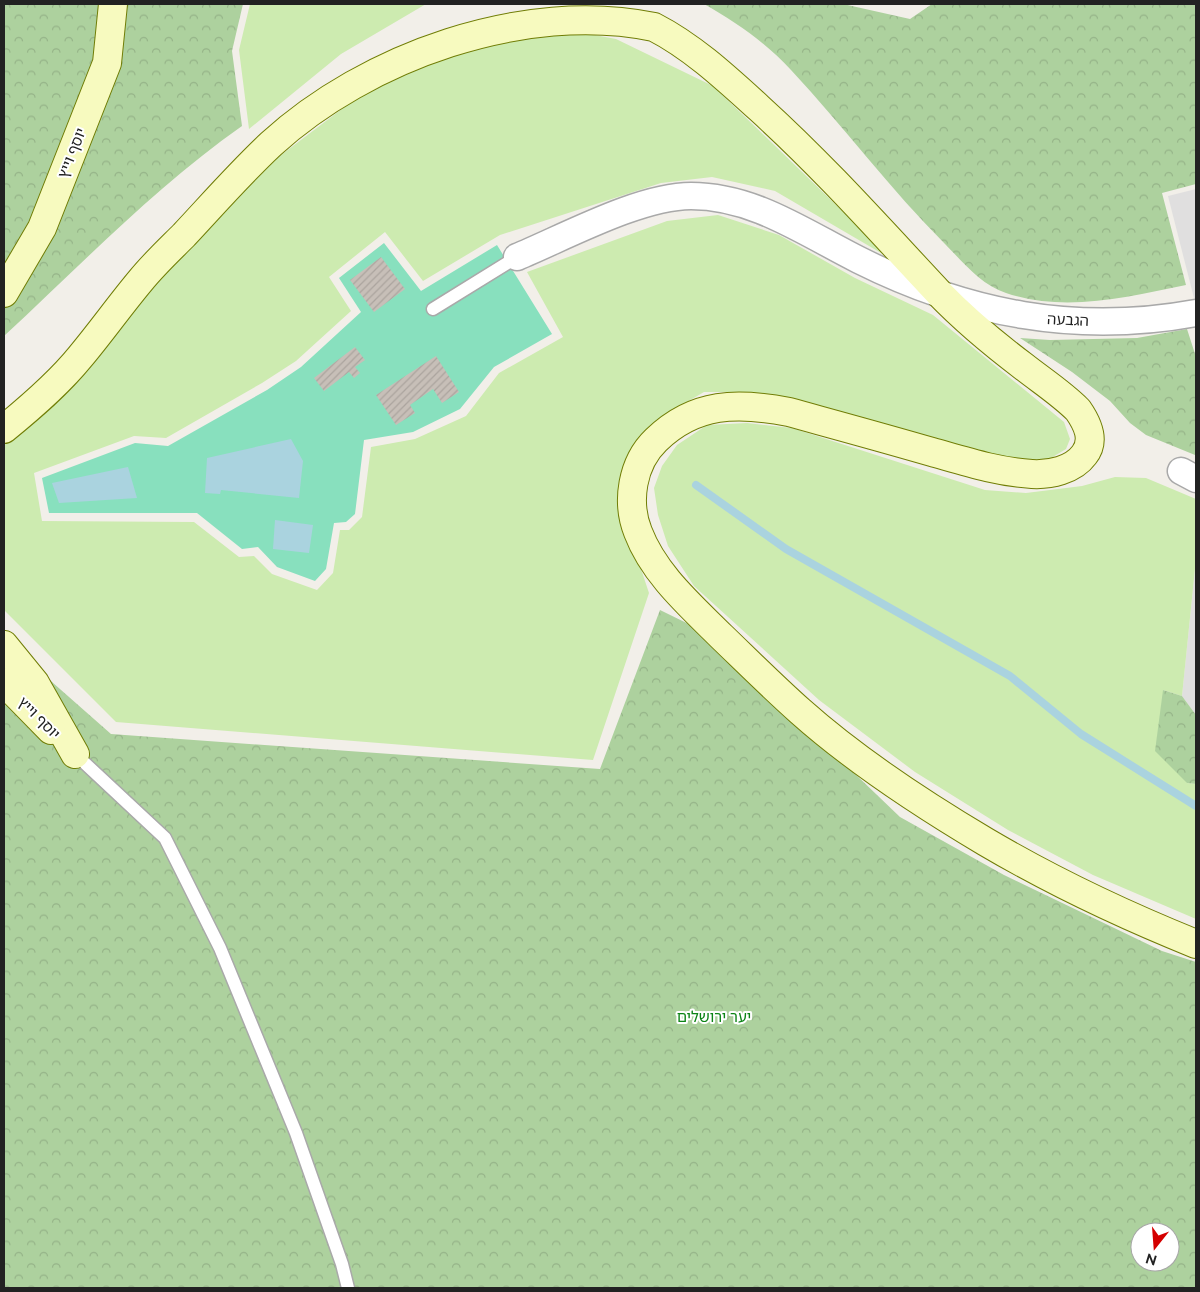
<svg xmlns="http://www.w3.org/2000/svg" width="1200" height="1292" font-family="Raleway,'Noto Sans Hebrew',sans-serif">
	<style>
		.residential { fill: #e0dfdf }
		.grass { fill: #cdebb0 }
		.forest { fill: url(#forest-crowns); fill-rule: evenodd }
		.pitch { fill: #88e0be }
		.water { fill: #aad3df }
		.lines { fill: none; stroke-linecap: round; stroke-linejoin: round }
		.stream { stroke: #aad3df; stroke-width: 8 }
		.building { fill: url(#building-hatch) }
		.service-casing { stroke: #a9a9a9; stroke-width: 15 }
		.minor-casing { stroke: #a9a9a9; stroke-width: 29 }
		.secondary-casing { stroke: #707d05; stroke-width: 30 }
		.service { stroke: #fff; stroke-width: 12 }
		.minor { stroke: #fff; stroke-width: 26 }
		.secondary { stroke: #f7fabf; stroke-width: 28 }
		.labels { text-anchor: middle; stroke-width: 4; stroke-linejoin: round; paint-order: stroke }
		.street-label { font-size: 15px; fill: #222; stroke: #fff }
		.park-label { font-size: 15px; fill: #0c8416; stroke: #fff }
	</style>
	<defs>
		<pattern id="forest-crowns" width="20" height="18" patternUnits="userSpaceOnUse" patternTransform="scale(1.25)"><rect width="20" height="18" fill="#add19e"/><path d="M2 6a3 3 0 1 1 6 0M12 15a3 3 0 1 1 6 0" fill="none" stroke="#95b388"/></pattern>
		<pattern id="building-hatch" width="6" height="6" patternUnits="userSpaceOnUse" patternTransform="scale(1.25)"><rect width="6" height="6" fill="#c7bfb8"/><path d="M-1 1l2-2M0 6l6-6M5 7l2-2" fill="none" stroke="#aba49e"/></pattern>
	</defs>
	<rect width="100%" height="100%" fill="#f2efe9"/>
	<g class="residential">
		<path d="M 1196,189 L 1196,306 L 1168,196 Z"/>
		<path d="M 1196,559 L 1196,715 L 1182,696 Z"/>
	</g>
	<g class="grass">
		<path d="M 250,4 L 426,4 L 341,54 L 249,129 L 239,50 Z"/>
		<path d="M 557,28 L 616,39 L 713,86 L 893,260 L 775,191 L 712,177 L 661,183 L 500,235 L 423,281 L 385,232 L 329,277 L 351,311 L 296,361 L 262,383 L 166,438 L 134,436 L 34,473 L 42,521 L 194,522 L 239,557 L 254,556 L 272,574 L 317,590 L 333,573 L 340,530 L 349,530 L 362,517 L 371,447 L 415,439 L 466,416 L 499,373 L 563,337 L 527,272 L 667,221 L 718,215 L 779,235 L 855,278 L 933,315 L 1064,422 L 1070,439 L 1066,449 L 1046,461 L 1005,458 L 795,400 L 745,392 L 704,392 L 661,417 L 628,457 L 626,524 L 649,593 L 593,760 L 116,722 L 4,610 L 4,426 L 235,190 L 355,99 L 464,43 Z"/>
		<path d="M 747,423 L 792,428 L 985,490 L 1026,493 L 1082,486 L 1115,477 L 1146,478 L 1196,499 L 1196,559 L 1182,696 L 1163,690 L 1187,783 L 1196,784 L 1196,919 L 1093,875 L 1008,830 L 915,772 L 819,700 L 694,586 L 668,546 L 658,515 L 654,488 L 662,466 L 677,445 L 707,425 Z"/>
	</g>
	<g class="forest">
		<path d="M 4,4 L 243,4 L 232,51 L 242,126 C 155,187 82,264 4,336 Z"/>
		<path d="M 704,4 L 843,4 L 910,19 L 932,4 L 1196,4 L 1196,184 L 1162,193 L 1186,285 C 1127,297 1065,313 1006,293 C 981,285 963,262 945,244 C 890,189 844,127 791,70 C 766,43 736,22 704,4 Z"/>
		<path d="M 1187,329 L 1196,357 L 1195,455 L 1146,435 L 1130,423 L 1110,401 L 1072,372 L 1020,338 L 1050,340 L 1137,338 Z"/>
		<path d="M 660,610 L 709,634 L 900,817 L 1004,875 L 1162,951 L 1196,962 L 1196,1288 L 4,1288 L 4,633 L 10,645 L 111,734 L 600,769 ZM 1140,1232 L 1170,1232 L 1170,1262 L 1140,1262 Z"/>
		<path d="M 1163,690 L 1182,696 L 1196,715 L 1196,784 L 1187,783 L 1155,751 Z"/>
	</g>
	<path class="pitch" d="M 384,243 L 421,291 L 497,245 L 552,334 L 494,367 L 460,409 L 413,432 L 364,440 L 355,514 L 346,522 L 334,523 L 326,569 L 315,581 L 277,567 L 258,547 L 242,549 L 197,513 L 49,513 L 42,478 L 135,443 L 168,446 L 267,390 L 301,367 L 361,312 L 339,278 Z"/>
	<g class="water">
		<path d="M 291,439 L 303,461 L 299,498 L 221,490 L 220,494 L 205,493 L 207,458 Z"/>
		<path d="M 128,467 L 137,498 L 59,503 L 52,483 Z"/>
		<path d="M 275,520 L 313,525 L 309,553 L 273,549 Z"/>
	</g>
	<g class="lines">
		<path class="stream" d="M 696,485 L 786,549 L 1010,676 L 1081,734 L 1196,806"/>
	</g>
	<g class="building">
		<path d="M 381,257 L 405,289 L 374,312 L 350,280 Z"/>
		<path d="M 355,347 L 365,360 L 355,367 L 360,373 L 354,378 L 349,372 L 324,391 L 314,378 Z"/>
		<path d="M 436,356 L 459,392 L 442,403 L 433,389 L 410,405 L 415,413 L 396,425 L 376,395 Z"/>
	</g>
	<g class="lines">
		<g class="service-casing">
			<g id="service">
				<path d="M 433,309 L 517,257"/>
				<path d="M 75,754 L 165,838 L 220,948 L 296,1133 L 342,1264 L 348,1288"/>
			</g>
		</g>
		<g class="minor-casing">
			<g id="minor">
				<path d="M 517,257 C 565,237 640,196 691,196 C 754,196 805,233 859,260 C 967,314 1076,335 1196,313"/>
				<path d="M 1181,471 L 1196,479"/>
			</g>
		</g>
		<g class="secondary-casing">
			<g id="secondary">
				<path d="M 4,293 L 42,228 L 107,63 L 113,4"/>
				<path d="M 4,429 C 31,407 58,384 80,357 C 101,332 120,305 141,280 C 154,264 169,250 184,235 C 213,204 240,173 271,144 C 366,57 524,0 654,27 C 693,47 727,79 759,108 C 823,166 880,230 939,293 C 965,320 994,344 1023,366 C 1042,381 1061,393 1078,410 C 1087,423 1096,440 1084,455 C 1073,470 1050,475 1032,474 C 998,472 964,461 932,452 C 884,438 836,425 789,412 C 738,402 695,402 656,440 C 632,463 626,502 638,532 C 654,574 690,605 721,636 C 747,661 773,687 800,711 C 856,761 922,804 986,842 C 1054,882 1124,915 1196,944"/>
				<path d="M 4,645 L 35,683 L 75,754"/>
				<path d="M 4,682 L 51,730"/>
			</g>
		</g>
		<use href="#service" class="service"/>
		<use href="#minor" class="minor"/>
		<use href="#secondary" class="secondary"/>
	</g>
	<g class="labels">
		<g class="street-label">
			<text transform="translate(72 153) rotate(-68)" y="5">יוסף וייץ</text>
			<text transform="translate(1068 320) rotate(3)" y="5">הגבעה</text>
			<text transform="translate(39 718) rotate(45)" y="5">יוסף וייץ</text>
		</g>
		<g class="park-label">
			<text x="714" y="1022">יער ירושלים</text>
		</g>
	</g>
	<rect width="1200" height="1292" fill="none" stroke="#222222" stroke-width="10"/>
	<g transform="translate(1155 1247) rotate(197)"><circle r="24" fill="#ffffff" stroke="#a7a7a7"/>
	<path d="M0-4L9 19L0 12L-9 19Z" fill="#d40000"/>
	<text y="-8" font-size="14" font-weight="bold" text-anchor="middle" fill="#222222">N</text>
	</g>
</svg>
